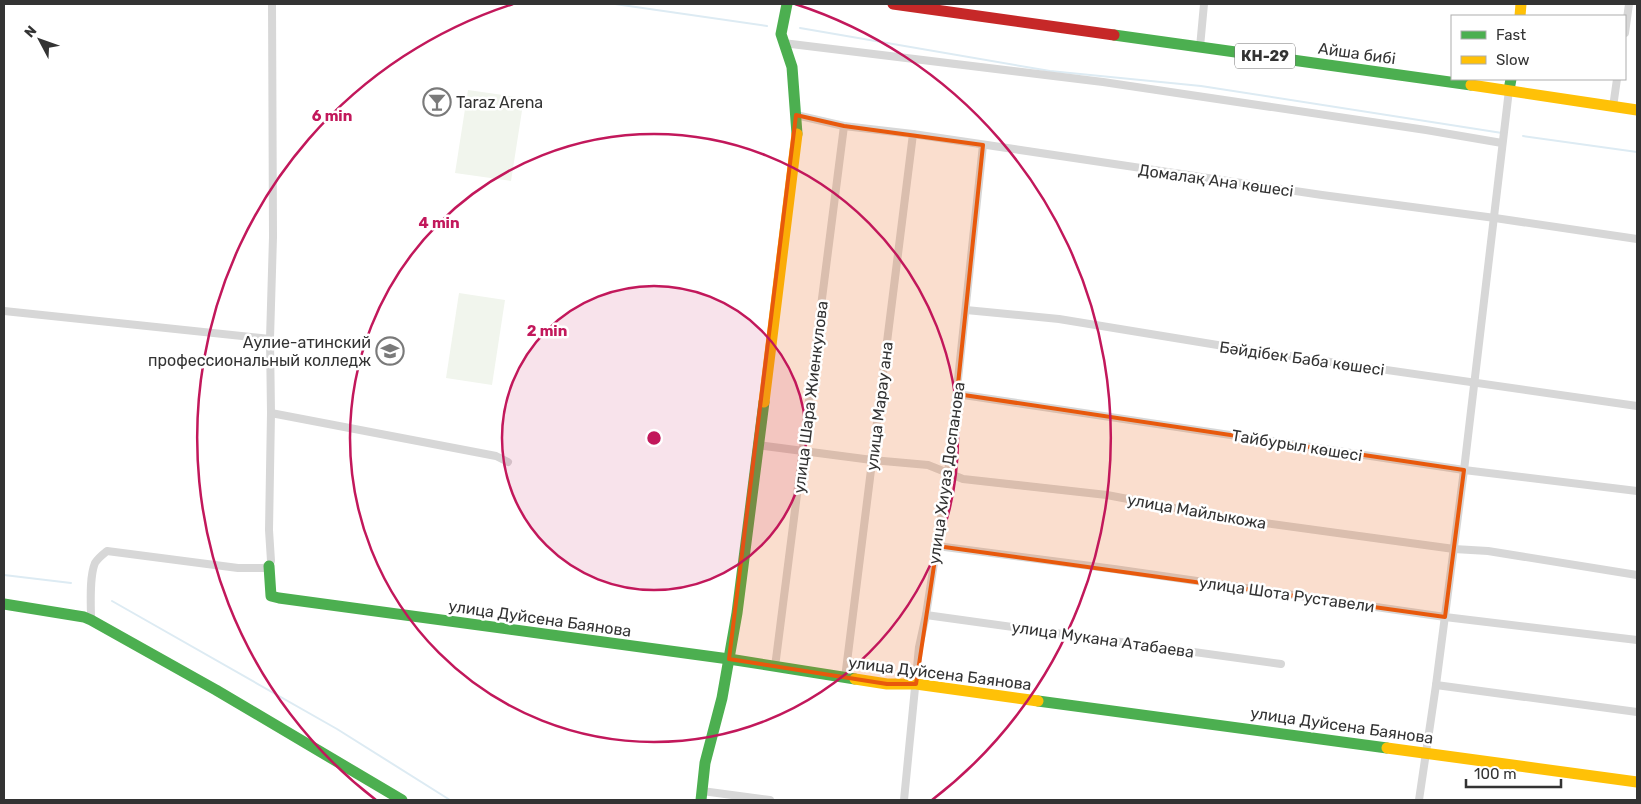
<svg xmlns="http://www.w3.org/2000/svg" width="1641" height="804" font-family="Rubik,sans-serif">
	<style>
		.green { fill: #f1f5ed }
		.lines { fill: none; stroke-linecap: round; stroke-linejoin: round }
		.stream { stroke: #ddebf3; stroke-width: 2 }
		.street { stroke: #d7d7d7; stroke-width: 8 }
		.fast { stroke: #4caf50; stroke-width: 11 }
		.slow { stroke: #ffc107; stroke-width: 11 }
		.jam { stroke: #c62828; stroke-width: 11 }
		.marked { fill: #e8590c; fill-opacity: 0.2; stroke: #e8590c; stroke-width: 4; stroke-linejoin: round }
		.ring { fill: none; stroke: #c2185b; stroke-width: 2.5 }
		.labels { text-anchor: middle; stroke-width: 5; stroke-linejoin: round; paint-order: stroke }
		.shield { fill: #fff; stroke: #707070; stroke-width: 1 }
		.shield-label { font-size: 15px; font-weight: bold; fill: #333 }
		.street-label { font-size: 16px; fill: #333; stroke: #fff }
		.poi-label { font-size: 16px; fill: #333; stroke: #fff; text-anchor: start }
		.centre { fill: #c2185b; stroke: #fff; stroke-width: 2.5 }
		.ring-label { font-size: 15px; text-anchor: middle; font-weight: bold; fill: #c2185b; stroke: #fff; stroke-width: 5; stroke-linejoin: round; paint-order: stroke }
	</style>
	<rect width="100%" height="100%" fill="#fff"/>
	<g class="green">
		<path d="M 468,90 L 524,98 L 511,181 L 455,173 Z"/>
		<path d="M 459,293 L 505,300 L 492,385 L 446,378 Z"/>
	</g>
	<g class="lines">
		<g class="stream">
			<path d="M 615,4 L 767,26"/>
			<path d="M 800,28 L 1050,71 L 1201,86 L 1502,133"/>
			<path d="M 1523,136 L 1637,152"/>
			<path d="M 4,575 L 71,583"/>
			<path d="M 112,601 L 337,729 L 450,800"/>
		</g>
		<g class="street">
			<path d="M 1625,33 L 1629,4"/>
			<path d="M 783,43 L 1103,82 L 1426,130 L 1502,143"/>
			<path d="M 1200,47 L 1204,4"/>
			<path d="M 1613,107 L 1617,79"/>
			<path d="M 796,115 L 844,126 L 913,134 L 1322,195 L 1495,218 L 1637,239"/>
			<path d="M 966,310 L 1059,319 L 1248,350 L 1637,406"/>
			<path d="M 4,311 L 270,339"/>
			<path d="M 957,394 L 1464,470 L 1637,491"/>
			<path d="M 271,413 L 496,456 L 508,462"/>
			<path d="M 757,445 L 872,460 L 928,465 L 963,479 L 1107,495 L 1221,517 L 1454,549 L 1488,551 L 1637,575"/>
			<path d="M 937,546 L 1114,569 L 1445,617 L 1637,640"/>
			<path d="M 926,615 L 1281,664"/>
			<path d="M 91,620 C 91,604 89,577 95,563 C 98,558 102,555 107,551 L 238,568 L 263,568 L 269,566 L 271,561 L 269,530 L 271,413 L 270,339 L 273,237 L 272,4"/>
			<path d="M 775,667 L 844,126"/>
			<path d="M 845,678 L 913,134"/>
			<path d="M 1436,685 L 1637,712"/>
			<path d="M 702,791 L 770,800"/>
			<path d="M 904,800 L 919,647 L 926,615 L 948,473 L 983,145"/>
			<path d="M 1419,800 L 1436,685 L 1464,470 L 1509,90"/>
		</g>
		<g class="fast">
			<path d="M 787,4 L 781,34 L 792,67 L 797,134"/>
			<path d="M 1114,35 L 1471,85"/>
			<path d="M 1509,90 L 1511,79"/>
			<path d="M 269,566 L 271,596 L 279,598 L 729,659 L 855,679"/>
			<path d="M 4,604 L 84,617 L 91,620 L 216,690 L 402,800"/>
			<path d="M 1038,701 L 1387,748"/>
			<path d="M 701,800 L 705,763 L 722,698 L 737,613 L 764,402"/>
		</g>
		<g class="slow">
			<path d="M 1520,16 L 1521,4"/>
			<path d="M 1471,85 L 1637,110"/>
			<path d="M 764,402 L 797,134"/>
			<path d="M 855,679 L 887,684 L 916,684 L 1038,701"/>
			<path d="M 1387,748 L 1637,782"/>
		</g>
		<path class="jam" d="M 893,4 L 1114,35"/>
	</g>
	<path class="marked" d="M 796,115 L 844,126 L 983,145 L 957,394 L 1464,470 L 1445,617 L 937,546 L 916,684 L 887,684 L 729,659 Z"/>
	<circle cx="654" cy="438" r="152" fill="#c2185b" fill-opacity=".12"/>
	<g class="ring">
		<circle cx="654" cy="438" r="152"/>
		<circle cx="654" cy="438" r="304"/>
		<path d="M376 800A456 456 0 0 1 513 4M795 4A456 456 0 0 1 932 800"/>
	</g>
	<defs>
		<g id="bar-ring" transform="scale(1.4375)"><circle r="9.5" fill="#fff" stroke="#7a7a7a" stroke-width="1.5"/><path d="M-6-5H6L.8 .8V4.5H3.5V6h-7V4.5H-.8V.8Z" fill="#7a7a7a"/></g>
		<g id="university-ring" transform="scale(1.4375)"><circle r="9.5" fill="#fff" stroke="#7a7a7a" stroke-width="1.5"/><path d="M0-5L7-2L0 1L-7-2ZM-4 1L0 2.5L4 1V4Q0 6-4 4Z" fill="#7a7a7a"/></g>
	</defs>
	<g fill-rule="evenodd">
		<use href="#bar-ring" x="437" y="102"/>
		<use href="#university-ring" x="390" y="351"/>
	</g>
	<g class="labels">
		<rect class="shield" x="1235" y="43.5" width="60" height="25" rx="4"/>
		<g class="shield-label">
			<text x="1265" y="61">КН-29</text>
		</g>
		<g class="street-label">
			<text transform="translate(1357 53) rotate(8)" y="6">Айша бибі</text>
			<text transform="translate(1216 180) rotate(8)" y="6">Домалақ Ана көшесі</text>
			<text transform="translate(1302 358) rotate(8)" y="6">Бәйдібек Баба көшесі</text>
			<text transform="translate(810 397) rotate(-83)" y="6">улица Шара Жиенкулова</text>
			<text transform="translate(879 406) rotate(-83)" y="6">улица Марау ана</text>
			<text transform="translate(1297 445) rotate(9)" y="6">Тайбурыл көшесі</text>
			<text transform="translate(946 473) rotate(-82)" y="6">улица Хиуаз Доспанова</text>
			<text transform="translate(1197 511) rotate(10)" y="6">улица Майлыкожа</text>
			<text transform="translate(1287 594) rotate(8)" y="6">улица Шота Руставели</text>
			<text transform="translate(540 618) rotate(8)" y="6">улица Дуйсена Баянова</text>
			<text transform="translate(1103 639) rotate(8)" y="6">улица Мукана Атабаева</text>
			<text transform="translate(940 673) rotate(7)" y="6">улица Дуйсена Баянова</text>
			<text transform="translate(1342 725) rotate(8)" y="6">улица Дуйсена Баянова</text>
		</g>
		<g class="poi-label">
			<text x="456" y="108">Taraz Arena</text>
			<text x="371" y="348" text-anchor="end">Аулие-атинский<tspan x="371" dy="18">профессиональный колледж</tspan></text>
		</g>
	</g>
	<circle cx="654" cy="438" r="8" class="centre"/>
	<g class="ring-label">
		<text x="332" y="121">6 min</text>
		<text x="439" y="228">4 min</text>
		<text x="547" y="336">2 min</text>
	</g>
	<rect width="1641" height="804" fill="none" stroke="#333333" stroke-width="10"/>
	<rect x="1451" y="15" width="175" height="65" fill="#ffffff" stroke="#adadad"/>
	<rect x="1461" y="31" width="25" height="8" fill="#4caf50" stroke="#adadad"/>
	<text x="1496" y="40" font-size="15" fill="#333333">Fast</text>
	<rect x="1461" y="56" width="25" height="8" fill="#ffc107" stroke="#adadad"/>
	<text x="1496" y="65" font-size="15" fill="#333333">Slow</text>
	<g transform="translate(40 40) rotate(311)" stroke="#ffffff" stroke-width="4" paint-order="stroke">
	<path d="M0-4L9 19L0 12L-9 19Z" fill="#333333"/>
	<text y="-8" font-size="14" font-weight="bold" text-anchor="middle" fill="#333333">N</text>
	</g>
	<path d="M1466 779v8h95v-8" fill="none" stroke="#333333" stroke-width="2.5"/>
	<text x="1474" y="779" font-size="15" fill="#333333" stroke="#ffffff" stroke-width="4" paint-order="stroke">100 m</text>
</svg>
